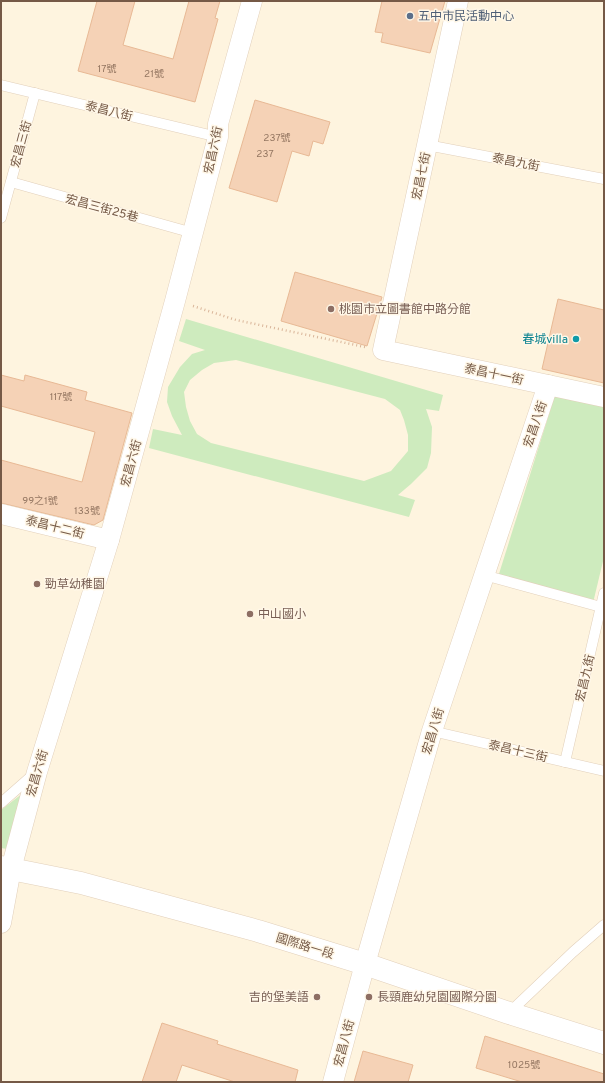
<svg xmlns="http://www.w3.org/2000/svg" width="605" height="1083" font-family="Overpass,'Noto Sans TC',sans-serif">
	<style>
		.green { fill: #ceebbe; fill-rule: evenodd }
		.building { fill: #f5d2b6; stroke: #e8b995 }
		.lines { fill: none; stroke-linecap: round; stroke-linejoin: round }
		.service-casing { stroke: #e2d0bb; stroke-width: 11 }
		.minor-casing { stroke: #e2d0bb; stroke-width: 21 }
		.tertiary-casing { stroke: #e2d0bb; stroke-width: 23 }
		.path { stroke: #d9b599; stroke-width: 2.5; stroke-dasharray: 1 3; stroke-linecap: butt }
		.service { stroke: #fff; stroke-width: 10 }
		.minor { stroke: #fff; stroke-width: 20 }
		.tertiary { stroke: #fff; stroke-width: 22 }
		.service-dot { fill: #5c6f8a; stroke: #fff7e7; stroke-width: 1.5 }
		.education-dot { fill: #8d6e63; stroke: #fff7e7; stroke-width: 1.5 }
		.culture-dot { fill: #0f9aa8; stroke: #fff7e7; stroke-width: 1.5 }
		.labels { text-anchor: middle; stroke-width: 3; stroke-linejoin: round; paint-order: stroke }
		.number-label { font-size: 10px; fill: #957762 }
		.service-label { font-size: 12px; fill: #4e5e75; stroke: #fff7e7; text-anchor: start }
		.street-label { font-size: 12px; fill: #755946; stroke: #fff7e7 }
		.education-label { font-size: 12px; fill: #785e54; stroke: #fff7e7; text-anchor: start }
		.culture-label { font-size: 12px; fill: #0d838f; stroke: #fff7e7; text-anchor: end }
	</style>
	<rect width="100%" height="100%" fill="#fef4df"/>
	<g class="green">
		<path d="M 186,319 L 443,395 L 439,411 L 426,409 L 432,427 L 431,453 L 427,468 L 411,484 L 398,495 L 415,500 L 409,517 L 149,448 L 153,429 L 182,435 L 172,416 L 167,402 L 168,387 L 180,367 L 192,354 L 205,350 L 179,341 ZM 236,360 L 385,399 L 400,410 L 404,420 L 408,435 L 408,451 L 391,471 L 364,481 L 211,443 L 197,434 L 190,421 L 186,407 L 184,392 L 190,380 L 202,370 L 214,363 Z"/>
		<path d="M 555,395 L 604,406 L 604,557 L 593,603 L 498,577 Z"/>
		<path d="M 27,790 L 7,849 L 1,848 L 1,810 Z"/>
	</g>
	<g class="building">
		<path d="M 97,1 L 135,1 L 123,45 L 173,59 L 189,1 L 220,1 L 215,18 L 218,19 L 195,102 L 78,71 Z"/>
		<path d="M 382,1 L 445,1 L 430,53 L 381,42 L 383,33 L 375,32 Z"/>
		<path d="M 255,100 L 330,122 L 323,144 L 313,141 L 309,156 L 292,151 L 277,202 L 229,188 Z"/>
		<path d="M 295,272 L 382,297 L 367,346 L 281,321 Z"/>
		<path d="M 558,299 L 604,310 L 604,383 L 542,369 Z"/>
		<path d="M 1,375 L 24,381 L 25,375 L 87,392 L 85,400 L 132,413 L 103,520 L 94,525 L 1,503 L 1,460 L 82,482 L 95,432 L 1,406 Z"/>
		<path d="M 162,1023 L 218,1041 L 217,1044 L 298,1070 L 295,1082 L 235,1082 L 182,1065 L 176,1082 L 142,1082 Z"/>
		<path d="M 485,1036 L 604,1074 L 604,1082 L 522,1082 L 476,1068 Z"/>
		<path d="M 363,1051 L 413,1065 L 408,1082 L 354,1082 Z"/>
	</g>
	<g class="lines">
		<g class="service-casing">
			<g id="service">
				<path d="M 1,85 L 218,137"/>
				<path d="M 427,145 L 604,179"/>
				<path d="M 11,182 L 193,233"/>
				<path d="M 1,218 L 35,93"/>
				<path d="M 484,575 L 601,607"/>
				<path d="M 432,731 L 604,771"/>
				<path d="M 565,762 L 604,593"/>
				<path d="M 1,803 L 34,774"/>
				<path d="M 509,1013 L 573,952 L 604,925"/>
			</g>
		</g>
		<g class="minor-casing">
			<g id="minor">
				<path d="M 458,1 L 383,350 L 604,397"/>
				<path d="M 1,514 L 109,540"/>
				<path d="M 1,923 L 11,869 L 37,772 L 109,540 L 175,301 L 218,137 L 218,124 L 252,1"/>
				<path d="M 333,1082 L 365,964 L 432,731 L 548,385"/>
			</g>
		</g>
		<g class="tertiary-casing">
			<path id="tertiary" d="M 1,867 L 81,883 L 258,931 L 365,964 L 509,1013 L 604,1043"/>
		</g>
		<path class="path" d="M 193,306 L 236,320 L 365,347"/>
		<use href="#service" class="service"/>
		<use href="#minor" class="minor"/>
		<use href="#tertiary" class="tertiary"/>
	</g>
	<circle class="service-dot" cx="410" cy="16" r="4"/>
	<g class="education-dot">
		<circle cx="331" cy="309" r="4"/>
		<circle cx="37" cy="584" r="4"/>
		<circle cx="250" cy="614" r="4"/>
		<circle cx="317" cy="997" r="4"/>
		<circle cx="369" cy="997" r="4"/>
	</g>
	<circle class="culture-dot" cx="576" cy="339" r="4"/>
	<g class="labels">
		<g class="number-label">
			<text x="107" y="72">17號</text>
			<text x="154" y="77">21號</text>
			<text x="277" y="141">237號</text>
			<text x="265" y="157">237</text>
			<text x="61" y="400">117號</text>
			<text x="40" y="504">99之1號</text>
			<text x="87" y="514">133號</text>
			<text x="524" y="1068">1025號</text>
		</g>
		<g class="service-label">
			<text x="418" y="20">五中市民活動中心</text>
		</g>
		<g class="street-label">
			<text transform="translate(109 111) rotate(14)" y="4">泰昌八街</text>
			<text transform="translate(21 144) rotate(-75)" y="4">宏昌三街</text>
			<text transform="translate(213 150) rotate(-78)" y="4">宏昌六街</text>
			<text transform="translate(516 162) rotate(11)" y="4">泰昌九街</text>
			<text transform="translate(421 176) rotate(-78)" y="4">宏昌七街</text>
			<text transform="translate(102 208) rotate(15)" y="4">宏昌三街25巷</text>
			<text transform="translate(494 374) rotate(12)" y="4">泰昌十一街</text>
			<text transform="translate(535 424) rotate(-71)" y="4">宏昌八街</text>
			<text transform="translate(131 463) rotate(-75)" y="4">宏昌六街</text>
			<text transform="translate(55 527) rotate(14)" y="4">泰昌十二街</text>
			<text transform="translate(585 678) rotate(-77)" y="4">宏昌九街</text>
			<text transform="translate(433 731) rotate(-73)" y="4">宏昌八街</text>
			<text transform="translate(518 751) rotate(13)" y="4">泰昌十三街</text>
			<text transform="translate(37 773) rotate(-74)" y="4">宏昌六街</text>
			<text transform="translate(305 946) rotate(17)" y="4">國際路一段</text>
			<text transform="translate(344 1043) rotate(-75)" y="4">宏昌八街</text>
		</g>
		<g class="education-label">
			<text x="339" y="313">桃園市立圖書館中路分館</text>
			<text x="45" y="588">勁草幼稚園</text>
			<text x="258" y="618">中山國小</text>
			<text x="309" y="1001" text-anchor="end">吉的堡美語</text>
			<text x="377" y="1001">長頸鹿幼兒園國際分園</text>
		</g>
		<g class="culture-label">
			<text x="568" y="343">春城villa</text>
		</g>
	</g>
	<rect width="605" height="1083" fill="none" stroke="#755946" stroke-width="4"/>
</svg>
